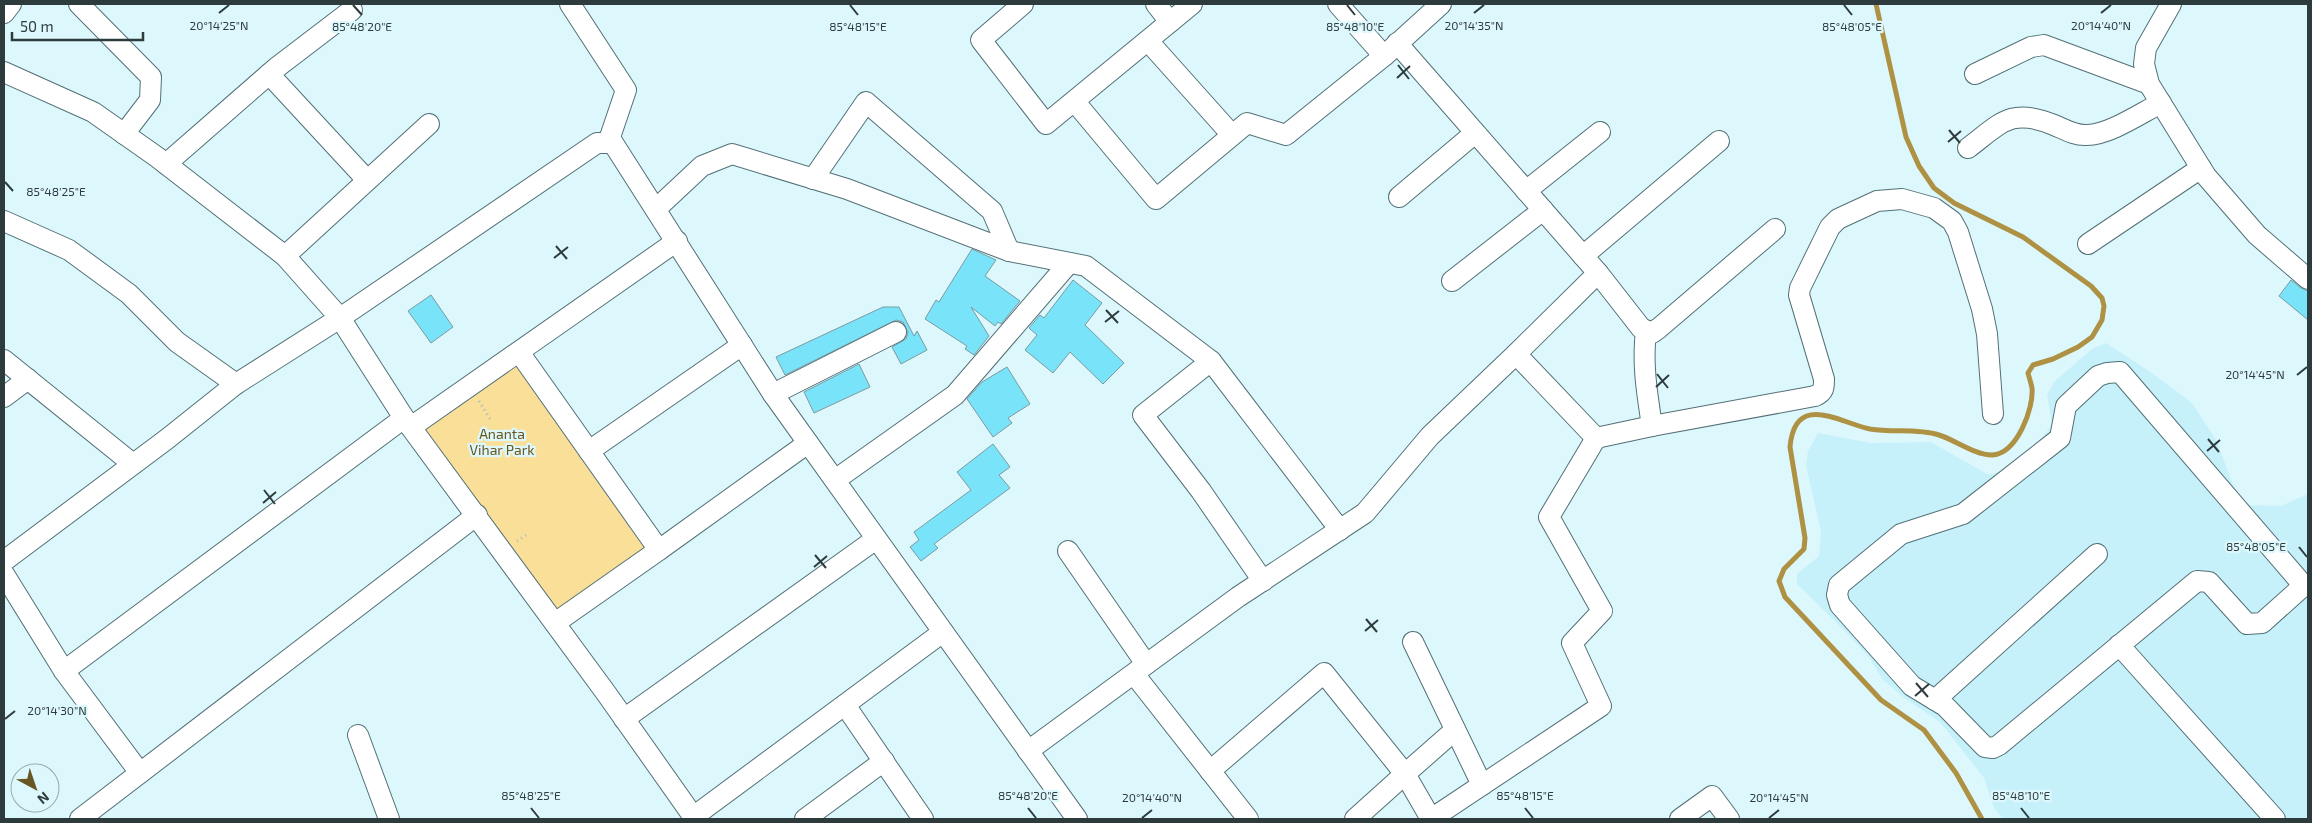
<svg xmlns="http://www.w3.org/2000/svg" width="2312" height="823" font-family="'Exo 2',sans-serif">
	<style>
		.built { fill: #c7f1fa }
		.green { fill: #fadf99 }
		.lines { fill: none; stroke-linecap: round; stroke-linejoin: round }
		.stream { stroke: #ae9143; stroke-width: 5 }
		.building { fill: #79e4f9; stroke: #7b9aa0 }
		.minor-casing { stroke: #527076; stroke-width: 22 }
		.path { stroke: #a3babe; stroke-width: 3; stroke-dasharray: 1 4; stroke-linecap: butt }
		.minor { stroke: #fff; stroke-width: 20 }
		.ticks { fill: none; stroke: #2e3b3d; stroke-width: 2 }
		.labels { text-anchor: middle; stroke-width: 4.5; stroke-linejoin: round; paint-order: stroke }
		.park-label { font-size: 14px; fill: #6a551b; stroke: #ddf8fd }
		.ticks-label { font-size: 12px; text-anchor: middle; fill: #2e3b3d; stroke: #ddf8fd; stroke-width: 4.5; stroke-linejoin: round; paint-order: stroke }
	</style>
	<rect width="100%" height="100%" fill="#ddf8fd"/>
	<path class="built" d="M 2106,343 L 2149,371 L 2192,403 L 2216,440 L 2236,492 L 2249,505 L 2281,506 L 2308,494 L 2308,819 L 2007,819 L 2001,817 L 1994,808 L 1984,778 L 1940,722 L 1903,697 L 1882,679 L 1869,657 L 1841,627 L 1797,584 L 1797,574 L 1819,556 L 1821,532 L 1806,465 L 1808,451 L 1818,433 L 1871,443 L 1931,442 L 1989,475 L 2011,468 L 2035,449 L 2052,424 L 2047,395 L 2055,381 L 2092,349 Z"/>
	<path class="green" d="M 518,354 L 651,551 L 555,619 L 414,427 Z"/>
	<g class="lines">
		<path class="stream" d="M 1876,4 L 1906,137 L 1919,166 L 1934,188 L 1954,203 L 2023,237 L 2091,286 L 2102,298 L 2104,306 L 2102,320 L 2092,337 L 2078,347 L 2053,359 L 2033,365 L 2028,373 C 2029,377 2031,383 2032,388 C 2034,408 2017,454 1992,455 C 1975,455 1955,440 1939,435 C 1917,428 1893,433 1870,429 C 1840,423 1795,391 1790,447 L 1805,538 L 1804,549 L 1784,569 L 1779,581 L 1785,597 L 1881,700 L 1924,730 L 1956,773 L 1982,819"/>
	</g>
	<g class="building">
		<path d="M 972,249 L 996,260 L 985,276 L 1020,301 L 1001,324 L 998,322 L 995,326 L 971,307 L 989,336 L 974,355 L 965,349 L 967,346 L 925,319 L 936,300 L 939,302 Z"/>
		<path d="M 1073,280 L 1102,303 L 1085,325 L 1124,363 L 1103,384 L 1070,352 L 1053,373 L 1025,350 L 1037,335 L 1029,328 L 1040,315 L 1044,318 Z"/>
		<path d="M 2291,280 L 2301,288 L 2308,291 L 2308,320 L 2279,296 Z"/>
		<path d="M 431,295 L 453,327 L 431,343 L 408,311 Z"/>
		<path d="M 883,307 L 899,307 L 914,336 L 917,331 L 927,350 L 901,364 L 892,347 L 906,339 L 908,332 L 903,322 L 896,320 L 785,375 L 776,357 Z"/>
		<path d="M 859,364 L 870,387 L 814,413 L 804,392 Z"/>
		<path d="M 1007,367 L 1030,404 L 1008,418 L 1012,423 L 993,437 L 967,399 L 982,382 Z"/>
		<path d="M 993,444 L 1010,467 L 999,475 L 1010,488 L 934,544 L 938,548 L 921,561 L 910,547 L 919,540 L 914,532 L 971,490 L 957,472 Z"/>
	</g>
	<g class="lines">
		<g class="minor-casing">
			<g id="minor">
				<path d="M 79,4 L 151,77 L 150,100 L 124,134"/>
				<path d="M 570,4 L 626,90 L 608,143"/>
				<path d="M 1023,4 L 981,40 L 1046,124 L 1192,4"/>
				<path d="M 1156,4 L 1170,22"/>
				<path d="M 1338,4 L 1384,56 L 1441,4"/>
				<path d="M 2171,4 L 2146,48 L 2144,64 L 2149,84 L 2206,176 L 2257,235 L 2308,279"/>
				<path d="M 4,13 L 11,4"/>
				<path d="M 1148,41 L 1232,135"/>
				<path d="M 1397,43 L 1598,273 L 1641,328 L 1652,333 L 1659,328 L 1775,229"/>
				<path d="M 4,72 L 93,112 L 157,157 L 285,256 L 340,318 L 404,418 L 606,693 L 695,819"/>
				<path d="M 269,74 L 367,180"/>
				<path d="M 1975,74 L 2031,47 L 2044,45 L 2149,84"/>
				<path d="M 1075,102 L 1156,199 L 1247,123 L 1286,135 L 1384,56"/>
				<path d="M 1968,148 C 2001,123 2011,107 2054,125 C 2064,129 2075,136 2087,135 C 2109,135 2141,113 2161,103"/>
				<path d="M 166,164 L 276,68 L 352,10"/>
				<path d="M 813,179 L 866,102 L 992,211 L 1009,251 L 1086,266 L 1211,361 L 1340,530"/>
				<path d="M 1526,191 L 1600,132"/>
				<path d="M 1399,197 L 1475,133"/>
				<path d="M 656,209 L 702,166 L 732,154 L 847,189 L 1009,251"/>
				<path d="M 4,221 L 69,250 L 129,294 L 177,342 L 236,384"/>
				<path d="M 2088,244 L 2201,168"/>
				<path d="M 285,256 L 429,124"/>
				<path d="M 1583,256 L 1719,141"/>
				<path d="M 1452,281 L 1543,210"/>
				<path d="M 1646,331 C 1642,364 1647,393 1652,426"/>
				<path d="M 519,352 L 659,550 L 555,623"/>
				<path d="M 1516,354 L 1596,438"/>
				<path d="M 4,360 L 133,464"/>
				<path d="M 1211,361 L 1143,415 L 1201,491 L 1263,581"/>
				<path d="M 2120,372 L 2298,579 L 2301,588 L 2262,623 L 2247,624 L 2209,582 L 2197,581 L 1999,745 L 1993,748 L 1985,747 L 1945,706 L 1912,686 L 1840,605 L 1837,595 L 1839,585 L 1901,534 L 1963,514 L 2060,438 L 2066,406 L 2098,376 L 2107,373 Z"/>
				<path d="M 773,394 L 896,332"/>
				<path d="M 4,397 L 28,379"/>
				<path d="M 411,427 L 677,241"/>
				<path d="M 589,451 L 742,345"/>
				<path d="M 835,480 L 955,395 L 1069,263"/>
				<path d="M 659,550 L 808,443"/>
				<path d="M 1068,551 L 1146,664"/>
				<path d="M 4,561 L 167,439 L 236,384 L 340,318 L 597,143 L 613,143 L 773,394 L 1077,819"/>
				<path d="M 4,574 L 64,671 L 140,773"/>
				<path d="M 1413,642 L 1482,785"/>
				<path d="M 2119,645 L 2275,819"/>
				<path d="M 64,671 L 404,418"/>
				<path d="M 1134,674 L 1248,819"/>
				<path d="M 1935,700 L 2097,554"/>
				<path d="M 845,705 L 923,819"/>
				<path d="M 624,719 L 876,539"/>
				<path d="M 358,735 L 389,819"/>
				<path d="M 1028,751 L 1238,597 L 1365,513 L 1430,436 L 1516,354 L 1598,273"/>
				<path d="M 1210,771 L 1324,673 L 1405,774 L 1455,730"/>
				<path d="M 693,817 L 943,632"/>
				<path d="M 80,819 L 477,515"/>
				<path d="M 805,819 L 884,761"/>
				<path d="M 1355,819 L 1405,774 L 1431,819"/>
				<path d="M 1431,819 L 1601,706 L 1572,643 L 1602,611 L 1549,517 L 1596,438 L 1652,426 L 1815,396 C 1824,392 1824,388 1824,379 L 1799,295 L 1800,288 L 1830,227 L 1838,219 L 1877,201 L 1902,199 L 1934,208 L 1952,221 L 1958,232 L 1982,309 L 1987,334 L 1993,414"/>
				<path d="M 1680,819 L 1712,796 L 1729,819"/>
			</g>
		</g>
		<g class="path">
			<path d="M 479,401 L 492,422"/>
			<path d="M 517,541 L 526,535"/>
		</g>
		<use href="#minor" class="minor"/>
	</g>
	<path class="ticks" d="M 353,5 L 362,15M 850,5 L 858,15M 1347,5 L 1355,15M 1844,5 L 1852,15M 219,13 L 229,5M 1474,13 L 1484,5M 2101,13 L 2111,5M 1398,65 L 1409,79M 1397,78 L 1410,66M 1949,130 L 1960,143M 1948,142 L 1961,131M 5,182 L 13,191M 556,246 L 567,259M 554,258 L 568,247M 1106,310 L 1118,323M 1105,322 L 1119,311M 1657,374 L 1668,388M 2297,375 L 2307,367M 1656,387 L 1669,375M 2208,439 L 2219,452M 2207,451 L 2220,440M 264,490 L 275,504M 263,503 L 276,492M 2299,547 L 2307,557M 815,555 L 826,568M 814,567 L 827,556M 1366,619 L 1377,632M 1365,631 L 1378,620M 1916,683 L 1928,697M 1915,696 L 1929,684M 5,719 L 15,711M 531,808 L 539,818M 1028,808 L 1036,818M 1525,808 L 1533,818M 2021,808 L 2029,818M 1142,818 L 1152,810M 1769,818 L 1779,810"/>
	<g class="labels">
		<g class="park-label">
			<text x="502" y="439">Ananta<tspan x="502" dy="16">Vihar Park</tspan></text>
		</g>
	</g>
	<g class="ticks-label">
		<text x="2101" y="30">20°14'40"N</text>
		<text x="219" y="30">20°14'25"N</text>
		<text x="1474" y="30">20°14'35"N</text>
		<text x="362" y="31">85°48'20"E</text>
		<text x="1852" y="31">85°48'05"E</text>
		<text x="858" y="31">85°48'15"E</text>
		<text x="1355" y="31">85°48'10"E</text>
		<text x="56" y="196">85°48'25"E</text>
		<text x="2255" y="379">20°14'45"N</text>
		<text x="2256" y="551">85°48'05"E</text>
		<text x="57" y="715">20°14'30"N</text>
		<text x="531" y="800">85°48'25"E</text>
		<text x="1028" y="800">85°48'20"E</text>
		<text x="1525" y="800">85°48'15"E</text>
		<text x="2021" y="800">85°48'10"E</text>
		<text x="1152" y="802">20°14'40"N</text>
		<text x="1779" y="802">20°14'45"N</text>
	</g>
	<rect width="2312" height="823" fill="none" stroke="#2e3b3d" stroke-width="10"/>
	<g transform="translate(35 788) rotate(140)"><circle r="24" fill="#ddf8fd" stroke="#97acb0"/>
	<path d="M0-4L9 19L0 12L-9 19Z" fill="#685624"/>
	<text y="-8" font-size="14" font-weight="bold" text-anchor="middle" fill="#2e3b3d">N</text>
	</g>
	<path d="M12 32v8h131v-8" fill="none" stroke="#2e3b3d" stroke-width="2.5"/>
	<text x="20" y="32" font-size="15" fill="#2e3b3d" stroke="#ddf8fd" stroke-width="4" paint-order="stroke">50 m</text>
</svg>
